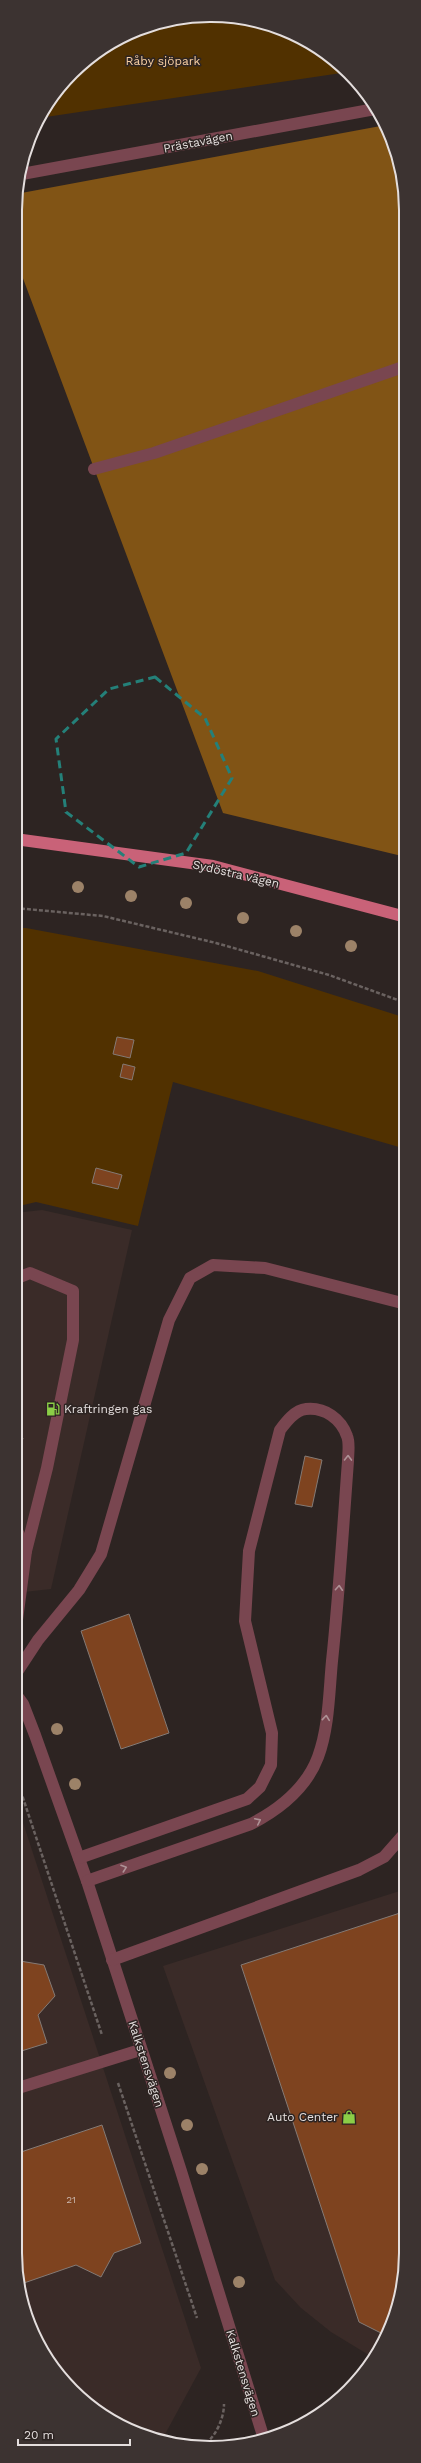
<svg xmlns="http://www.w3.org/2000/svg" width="421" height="2463" font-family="'Work Sans',sans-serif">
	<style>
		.built { fill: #3a2b28 }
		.green { fill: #513100 }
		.forest { fill: #815415 }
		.building { fill: #7e431f; stroke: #847a75 }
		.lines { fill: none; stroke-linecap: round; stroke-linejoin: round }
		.path { stroke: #6a6260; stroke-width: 2.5; stroke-dasharray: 4 2; stroke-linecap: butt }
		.minor { stroke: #794650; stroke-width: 12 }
		.major { stroke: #c96278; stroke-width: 12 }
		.tree { fill: #9c8268 }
		.oneway { stroke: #ae9296 }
		.marked { fill: none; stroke: #248079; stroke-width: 3; stroke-dasharray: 8 5; stroke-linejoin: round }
		.labels { text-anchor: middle; stroke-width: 3; stroke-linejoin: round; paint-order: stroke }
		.number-label { font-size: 10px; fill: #cab7ae }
		.park-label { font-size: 12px; fill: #f7cea1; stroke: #2d2422 }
		.street-label { font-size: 12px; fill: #e4dedd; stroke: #2d2422 }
		.poi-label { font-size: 12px; fill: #e4dedd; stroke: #2d2422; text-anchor: start }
		.rim { fill: none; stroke: #e4dedd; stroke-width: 2 }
	</style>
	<rect width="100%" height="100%" fill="#2d2422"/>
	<g class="built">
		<path d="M 42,1210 L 132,1230 L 51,1589 L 15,1593 L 15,1213 Z"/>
		<path d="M 15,1798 L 201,2368 L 163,2438 L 124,2428 L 72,2391 L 30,2327 L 15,2252 Z"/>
		<path d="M 406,1889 L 406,2266 L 386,2339 L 372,2357 L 331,2332 L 301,2308 L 275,2280 L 163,1966 Z"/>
	</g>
	<g class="green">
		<path d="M 224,15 L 297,35 L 348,72 L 39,118 L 82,63 L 148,25 Z"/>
		<path d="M 15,928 L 26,928 L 258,971 L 406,1018 L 406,1149 L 173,1082 L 138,1226 L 36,1202 L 15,1207 Z"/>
	</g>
	<path class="forest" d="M 386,125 L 406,197 L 406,529 L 401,551 L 406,551 L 406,588 L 401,625 L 406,630 L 406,857 L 223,813 L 15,257 L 16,194 Z"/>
	<g class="building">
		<path d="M 117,1037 L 134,1040 L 130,1058 L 113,1054 Z"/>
		<path d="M 123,1064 L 135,1067 L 132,1080 L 120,1077 Z"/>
		<path d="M 96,1168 L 122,1175 L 118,1189 L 92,1183 Z"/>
		<path d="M 15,1435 L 23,1438 L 15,1466 Z"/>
		<path d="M 305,1456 L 322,1460 L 312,1507 L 295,1504 Z"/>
		<path d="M 129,1614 L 169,1733 L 121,1749 L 81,1631 Z"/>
		<path d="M 406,1911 L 406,2266 L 387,2336 L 359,2322 L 241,1965 Z"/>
		<path d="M 15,1945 L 20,1961 L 44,1965 L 55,1996 L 38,2015 L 47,2043 L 15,2053 Z"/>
		<path d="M 102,2125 L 141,2243 L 114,2253 L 101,2277 L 76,2265 L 21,2284 L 15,2252 L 15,2154 Z"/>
	</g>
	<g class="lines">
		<g class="path">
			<path d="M 15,908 L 103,916 L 216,943 L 329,975 L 406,1003"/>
			<path d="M 15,1774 L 102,2035"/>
			<path d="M 118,2083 L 197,2318"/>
			<path d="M 201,2447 C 215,2439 224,2419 224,2404"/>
		</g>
		<g class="minor">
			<path d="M 22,174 L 375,109"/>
			<path d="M 94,469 L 154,453 L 406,366"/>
			<path d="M 15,1526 L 26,1551"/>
			<path d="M 15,1635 L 26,1551 L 47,1468 L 73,1340 L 73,1291 L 30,1273 L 15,1279"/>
			<path d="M 15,1675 L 38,1640 L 79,1590 L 101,1554 L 169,1320 L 190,1278 L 213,1265 L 265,1268 L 406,1304"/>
			<path d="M 15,1693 L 23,1704 L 35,1735 L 87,1881 L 181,2171 L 264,2439"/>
			<path d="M 79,1858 L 247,1799 L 260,1787 L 271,1765 L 272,1733 L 245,1621 L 249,1551 L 280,1430 C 286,1422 295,1410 306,1409 C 325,1407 341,1419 347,1436 C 350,1443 348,1454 348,1461 C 343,1528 339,1595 332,1661 C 329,1693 329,1727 318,1757 C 306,1789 280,1809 251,1824 L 87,1881"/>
			<path d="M 112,1960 L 359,1870 L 384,1857 L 406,1832"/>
			<path d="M 15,2089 L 140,2050"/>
		</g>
		<path class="major" d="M 15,839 L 213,866 L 406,917"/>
	</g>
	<g class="tree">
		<circle cx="78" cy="887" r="6"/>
		<circle cx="131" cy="896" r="6"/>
		<circle cx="186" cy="903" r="6"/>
		<circle cx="243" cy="918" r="6"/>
		<circle cx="296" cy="931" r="6"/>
		<circle cx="351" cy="946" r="6"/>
		<circle cx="57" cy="1729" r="6"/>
		<circle cx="75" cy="1784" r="6"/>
		<circle cx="170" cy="2073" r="6"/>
		<circle cx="187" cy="2125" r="6"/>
		<circle cx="202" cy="2169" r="6"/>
		<circle cx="239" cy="2282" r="6"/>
	</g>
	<defs><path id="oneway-chevron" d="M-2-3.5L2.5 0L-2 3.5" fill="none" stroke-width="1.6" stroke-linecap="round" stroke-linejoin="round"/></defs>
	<g class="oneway">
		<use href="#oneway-chevron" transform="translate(348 1458) rotate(-89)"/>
		<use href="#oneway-chevron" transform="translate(339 1588) rotate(-86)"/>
		<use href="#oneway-chevron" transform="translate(326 1718) rotate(-84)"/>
		<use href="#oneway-chevron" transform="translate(258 1821) rotate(-26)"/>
		<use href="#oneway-chevron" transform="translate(124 1868) rotate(-19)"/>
	</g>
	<path class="marked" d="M 155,677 L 205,718 L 232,778 L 186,853 L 139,867 L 66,812 L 56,739 L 109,689 Z"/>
	<defs>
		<g id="fuel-bare" transform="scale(1.08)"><path d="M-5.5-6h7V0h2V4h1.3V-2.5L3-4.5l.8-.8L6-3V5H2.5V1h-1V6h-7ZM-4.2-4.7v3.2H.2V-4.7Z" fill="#8bce47" stroke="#2d2422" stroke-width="2.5" paint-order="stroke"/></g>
		<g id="shop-bare" transform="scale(1.08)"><path d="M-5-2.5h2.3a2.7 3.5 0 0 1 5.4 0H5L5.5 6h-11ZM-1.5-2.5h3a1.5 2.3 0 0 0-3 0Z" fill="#8bce47" stroke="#2d2422" stroke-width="2.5" paint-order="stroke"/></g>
	</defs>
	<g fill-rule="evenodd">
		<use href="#fuel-bare" x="53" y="1409"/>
		<use href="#shop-bare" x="349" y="2117"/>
	</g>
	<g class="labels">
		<g class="number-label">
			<text x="71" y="2203">21</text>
		</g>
		<g class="park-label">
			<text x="163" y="65">Råby sjöpark</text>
		</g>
		<g class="street-label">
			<text transform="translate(198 142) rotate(-11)" y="4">Prästavägen</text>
			<text transform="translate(236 874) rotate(13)" y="4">Sydöstra vägen</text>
			<text transform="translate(146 2064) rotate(72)" y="4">Kalkstensvägen</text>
			<text transform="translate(243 2373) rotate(73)" y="4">Kalkstensvägen</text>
		</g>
		<g class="poi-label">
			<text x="64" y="1413">Kraftringen gas</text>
			<text x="338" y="2121" text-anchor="end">Auto Center</text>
		</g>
	</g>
	<path d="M0 0H421V2463H0ZM210 22H211A188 188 0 0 1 399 210V2253A188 188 0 0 1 211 2441H210A188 188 0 0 1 22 2253V210A188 188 0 0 1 210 22Z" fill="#3c3331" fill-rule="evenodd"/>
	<path class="rim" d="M210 22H211A188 188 0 0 1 399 210V2253A188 188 0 0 1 211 2441H210A188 188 0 0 1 22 2253V210A188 188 0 0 1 210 22Z"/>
	<path d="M18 2439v6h112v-6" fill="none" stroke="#e4dedd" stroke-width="2"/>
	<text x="24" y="2439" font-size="12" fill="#e4dedd" stroke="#2d2422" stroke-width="3" paint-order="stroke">20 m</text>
</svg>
